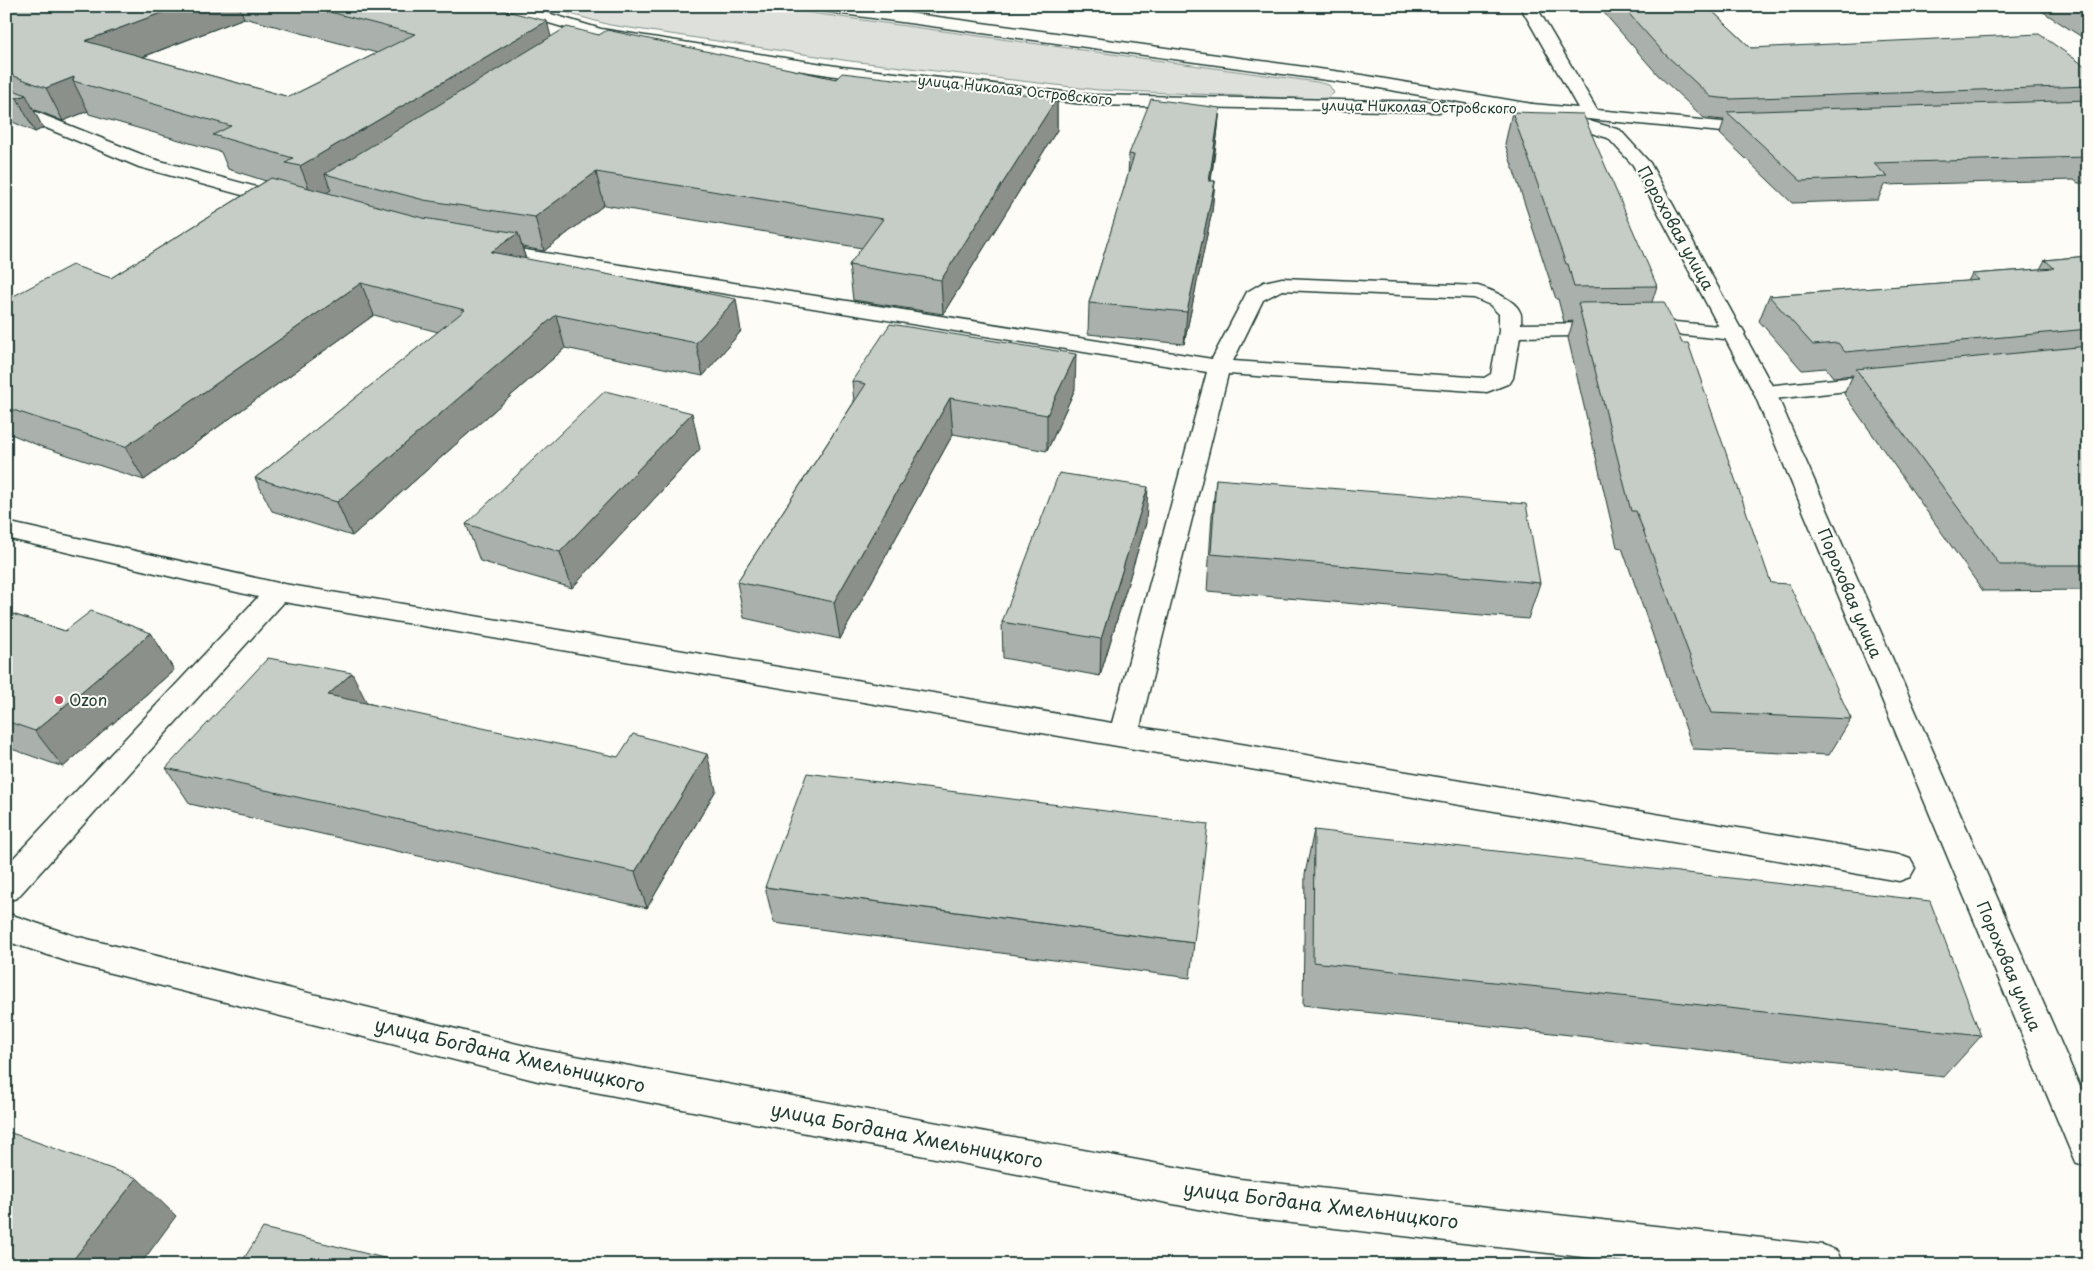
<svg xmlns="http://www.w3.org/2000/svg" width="2094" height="1271" font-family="'Playpen Sans',sans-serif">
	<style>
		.green { fill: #dde0db; stroke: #7e8e88 }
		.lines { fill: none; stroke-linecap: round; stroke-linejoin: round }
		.minor-casing { stroke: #1f3d34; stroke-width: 3 }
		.major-casing { stroke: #1f3d34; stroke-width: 3 }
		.minor { fill: #fdfcf7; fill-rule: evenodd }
		.major { fill: #fdfcf7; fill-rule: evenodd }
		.wall { fill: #aab0ab; stroke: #1f3d34; fill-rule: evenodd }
		.shaded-wall { fill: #8b908b; stroke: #1f3d34 }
		.building { fill: #c6cdc7; stroke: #1f3d34 }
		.poi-dot { fill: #d1495b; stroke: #fdfcf7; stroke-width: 2 }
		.labels { text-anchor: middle; stroke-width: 4; stroke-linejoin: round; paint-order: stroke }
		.far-street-label { font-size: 14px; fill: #1f3d34; stroke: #fdfcf7 }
		.street-label { font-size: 16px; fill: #1f3d34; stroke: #fdfcf7 }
		.poi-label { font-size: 16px; fill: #1f3d34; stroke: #fdfcf7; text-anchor: start }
		.near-street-label { font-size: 19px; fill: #1f3d34; stroke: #fdfcf7 }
	</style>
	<rect width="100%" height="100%" fill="#fdfcf7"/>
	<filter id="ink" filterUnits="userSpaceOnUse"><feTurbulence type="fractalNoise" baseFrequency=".02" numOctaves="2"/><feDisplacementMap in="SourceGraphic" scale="10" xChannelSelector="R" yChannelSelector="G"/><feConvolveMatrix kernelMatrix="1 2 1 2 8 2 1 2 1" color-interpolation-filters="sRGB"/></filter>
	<g filter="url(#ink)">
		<path class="green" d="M 542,6 L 760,6 L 1317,82 L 1329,85 L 1334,93 L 1327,98 L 1314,99 L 1098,90 L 850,61 L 610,25 Z"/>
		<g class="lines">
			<g class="minor-casing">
				<g id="minor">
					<path d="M 1520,6 L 1536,6 L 1597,110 L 1722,122 L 1765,122 L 1768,126 L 1765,130 L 1722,132 L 1526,113 L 1523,109 L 1526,105 L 1532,104 L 1578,108 Z"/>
					<path d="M 6,100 L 153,159 L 293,197 L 296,201 L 293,205 L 286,207 L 139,167 L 6,111 Z"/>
					<path d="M 488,244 L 1212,359 L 1247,292 L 1264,282 L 1282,278 L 1478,286 C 1489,289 1516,300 1520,312 C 1522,315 1521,321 1521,324 L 1675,322 L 1742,328 L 1745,333 L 1742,338 L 1734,340 L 1675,334 L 1520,337 L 1513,378 L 1510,383 L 1487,392 L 1228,374 L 1140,727 L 1899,855 L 1910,859 L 1915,868 L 1910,877 L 1899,881 L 284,602 L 17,898 L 6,901 L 6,866 L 258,597 L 6,538 L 6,522 L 278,583 L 1112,723 L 1207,372 L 481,254 L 478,250 L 481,246 ZM 1282,290 L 1474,298 L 1490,305 L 1499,314 L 1499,331 L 1491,374 L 1484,378 L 1233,361 L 1263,300 Z"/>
					<path d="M 1885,374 L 1893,376 L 1896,381 L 1893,386 L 1765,400 L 1757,398 L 1754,393 L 1757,388 L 1765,386 Z"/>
				</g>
			</g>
			<g class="major-casing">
				<g id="major">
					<path d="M 498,6 L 524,6 L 601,29 L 842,67 L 1092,95 L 1438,102 L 1444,103 L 1447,107 L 1444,111 L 1438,112 L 1092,105 L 842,77 L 649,47 L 593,36 L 501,9 Z"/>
					<path d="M 813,6 L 857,6 L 1356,74 L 1532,104 L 1620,130 L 1650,163 L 1776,393 L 2088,1105 L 2088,1167 L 2075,1162 L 1754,393 L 1633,165 L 1608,138 L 1529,114 L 1356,84 L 821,11 Z"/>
					<path d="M 6,913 L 75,936 L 538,1049 L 1240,1179 L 1823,1245 L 1837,1251 L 1843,1265 L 1651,1265 L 1240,1217 L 538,1081 L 75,964 L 6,941 Z"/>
				</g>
			</g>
			<use href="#minor" class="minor"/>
			<use href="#major" class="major"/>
		</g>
		<g class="wall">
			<path d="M 6,6 L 486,6 L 551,37 L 599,35 L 836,79 L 1057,98 L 1057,130 L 943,314 L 853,300 L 849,265 L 862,248 L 604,205 L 544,251 L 522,247 L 526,259 L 741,331 L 703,376 L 565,348 L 352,536 L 272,511 L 255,478 L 438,332 L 374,315 L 144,480 L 40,446 L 6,432 L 6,300 L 111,278 L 266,181 L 228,169 L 221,152 L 89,114 L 88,111 L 63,121 L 33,109 L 43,128 L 35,132 L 6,119 ZM 244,18 L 377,53 L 289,97 L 143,57 Z"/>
			<path d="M 1598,6 L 1707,6 L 1751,48 L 2088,68 L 2088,183 L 2078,183 L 2074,180 L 1884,185 L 1878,200 L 1792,203 L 1720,134 L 1724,120 L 1704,118 L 1658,75 Z"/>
			<path d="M 2034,6 L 2088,6 L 2088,41 Z"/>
			<path d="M 1220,108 L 1217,137 L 1211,181 L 1215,181 L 1212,211 L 1184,344 L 1088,334 L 1089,303 L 1128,176 L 1129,154 Z"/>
			<path d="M 1512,112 L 1657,286 L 1652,302 L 1771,583 L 1851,719 L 1829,755 L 1693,749 L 1622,548 L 1617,547 L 1568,338 L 1573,321 L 1564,322 L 1558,299 L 1556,299 L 1505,144 Z"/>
			<path d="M 2088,256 L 2088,590 L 1983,591 L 1844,394 L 1853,375 L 1833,377 L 1826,368 L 1802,370 L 1759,321 L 1769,296 L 1968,281 L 1972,274 L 2040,269 L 2045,260 Z"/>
			<path d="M 852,381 L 1075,389 L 1047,451 L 953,434 L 840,639 L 744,618 L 737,582 L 854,402 Z"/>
			<path d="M 700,449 L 572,588 L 480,561 L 466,524 Z"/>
			<path d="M 1216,479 L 1540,583 L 1528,619 L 1207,591 L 1212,515 Z"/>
			<path d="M 1146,523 L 1100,676 L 1003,658 L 1002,622 Z"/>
			<path d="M 6,612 L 65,631 L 151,633 L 174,670 L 63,767 L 6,747 Z"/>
			<path d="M 367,703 L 716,790 L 647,908 L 190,804 L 166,768 Z"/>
			<path d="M 1314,830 L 1981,1036 L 1944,1077 L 1303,1005 L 1305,874 Z"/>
			<path d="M 765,887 L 1194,943 L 1190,978 L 774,923 Z"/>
		</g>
		<g class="shaded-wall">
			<path d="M 6,6 L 80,6 L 6,32 Z"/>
			<path d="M 180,6 L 239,6 L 244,18 L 100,73 L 85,41 Z"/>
			<path d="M 547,21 L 555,53 L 325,174 L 331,190 L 314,201 L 300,166 Z"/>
			<path d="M 74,77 L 73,81 L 88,111 L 63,121 L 46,88 Z"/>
			<path d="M 26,95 L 43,128 L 35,132 L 17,98 Z"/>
			<path d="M 1057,98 L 1057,130 L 943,314 L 941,280 Z"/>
			<path d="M 1220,108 L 1217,137 L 1206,211 L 1209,181 Z"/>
			<path d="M 596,172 L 604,205 L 544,251 L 535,217 Z"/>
			<path d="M 1215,181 L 1212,211 L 1184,344 L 1187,312 Z"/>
			<path d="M 518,233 L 527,264 L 491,252 Z"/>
			<path d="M 361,283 L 374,315 L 144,480 L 125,447 Z"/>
			<path d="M 736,299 L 741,331 L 703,376 L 696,343 Z"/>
			<path d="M 556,315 L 565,348 L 352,536 L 337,502 Z"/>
			<path d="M 1076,354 L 1075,389 L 1047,451 L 1047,415 Z"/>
			<path d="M 950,398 L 953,434 L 840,639 L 834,602 Z"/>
			<path d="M 692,413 L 700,449 L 572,588 L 560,552 Z"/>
			<path d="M 1148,487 L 1146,523 L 1100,676 L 1101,639 Z"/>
			<path d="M 151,633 L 174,670 L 63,767 L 35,731 Z"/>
			<path d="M 352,673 L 370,709 L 328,695 Z"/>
			<path d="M 707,754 L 716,790 L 647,908 L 635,872 Z"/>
			<path d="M 137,1178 L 176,1216 L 140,1265 L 69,1265 Z"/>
		</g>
		<g class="building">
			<path d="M 17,6 L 180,6 L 85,41 L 289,97 L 415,34 L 307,6 L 486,6 L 547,21 L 300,166 L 286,163 L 293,158 L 213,135 L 231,126 L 73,81 L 74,77 L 46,88 L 6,73 L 6,10 Z"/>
			<path d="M 1622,6 L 1707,6 L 1751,48 L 2039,34 L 2088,68 L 2088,86 L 1730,99 L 1711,97 L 1665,54 Z"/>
			<path d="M 2077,6 L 2088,6 L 2088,13 Z"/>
			<path d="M 567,27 L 599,35 L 607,30 L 836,79 L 842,73 L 1057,98 L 941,280 L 849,265 L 883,219 L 596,172 L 535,217 L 424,200 L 325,174 Z"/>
			<path d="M 6,87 L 26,95 L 17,98 L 6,94 Z"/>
			<path d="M 1151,99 L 1220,108 L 1209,181 L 1215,181 L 1187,312 L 1089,303 L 1134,155 L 1129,154 Z"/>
			<path d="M 2088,100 L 2088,159 L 2086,157 L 1873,163 L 1888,177 L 1801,181 L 1727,112 Z"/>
			<path d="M 1512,112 L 1583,114 L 1657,286 L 1574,287 L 1568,264 L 1566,264 Z"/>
			<path d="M 271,178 L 423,218 L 518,233 L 491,252 L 736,299 L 696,343 L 556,315 L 337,502 L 255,478 L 465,310 L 361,283 L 125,447 L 19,412 L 6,407 L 6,300 L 72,265 L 111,278 Z"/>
			<path d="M 2088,256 L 2088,329 L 1845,352 L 1838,343 L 1813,345 L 1769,296 L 1979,280 L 1972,274 L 2054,268 L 2045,260 Z"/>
			<path d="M 1664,302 L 1682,343 L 1688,343 L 1771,583 L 1789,584 L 1851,719 L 1711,713 L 1636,511 L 1631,511 L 1578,303 Z"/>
			<path d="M 890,324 L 1076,354 L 1047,415 L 950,398 L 834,602 L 737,582 L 866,384 L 852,381 Z"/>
			<path d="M 2088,346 L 2088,565 L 2000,565 L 1856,369 Z"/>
			<path d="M 605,391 L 692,413 L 560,552 L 466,524 Z"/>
			<path d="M 1059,473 L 1148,487 L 1101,639 L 1002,622 Z"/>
			<path d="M 1216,479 L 1526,504 L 1540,583 L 1211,554 Z"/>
			<path d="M 91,611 L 151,633 L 35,731 L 6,721 L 6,612 L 65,631 Z"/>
			<path d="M 268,658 L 352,673 L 328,695 L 618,757 L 633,734 L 707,754 L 635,872 L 166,768 Z"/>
			<path d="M 807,773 L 1208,824 L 1194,943 L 765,887 Z"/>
			<path d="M 1314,830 L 1930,901 L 1981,1036 L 1313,962 Z"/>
			<path d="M 6,1131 L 137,1178 L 69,1265 L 6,1265 Z"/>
			<path d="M 263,1228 L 412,1265 L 240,1265 Z"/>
		</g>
	</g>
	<circle class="poi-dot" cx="59" cy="700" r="5"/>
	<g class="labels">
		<g class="far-street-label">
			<text transform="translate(1015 90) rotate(6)" y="5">улица Николая Островского</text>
			<text transform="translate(1419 107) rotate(1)" y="5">улица Николая Островского</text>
		</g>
		<g class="street-label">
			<text transform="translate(1676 228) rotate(61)" y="6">Пороховая улица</text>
			<text transform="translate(1850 593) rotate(67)" y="6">Пороховая улица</text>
			<text transform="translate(2009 966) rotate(67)" y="6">Пороховая улица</text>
		</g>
		<g class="poi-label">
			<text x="69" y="706">Ozon</text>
		</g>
		<g class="near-street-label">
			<text transform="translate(510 1055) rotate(13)" y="7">улица Богдана Хмельницкого</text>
			<text transform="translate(907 1135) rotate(11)" y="7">улица Богдана Хмельницкого</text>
			<text transform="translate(1321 1205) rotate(7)" y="7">улица Богдана Хмельницкого</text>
		</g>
	</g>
	<rect width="2094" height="1271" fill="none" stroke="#fdfcf7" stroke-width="25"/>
	<rect x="12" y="12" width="2069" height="1246" fill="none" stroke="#1f3d34" stroke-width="2" filter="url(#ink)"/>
</svg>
